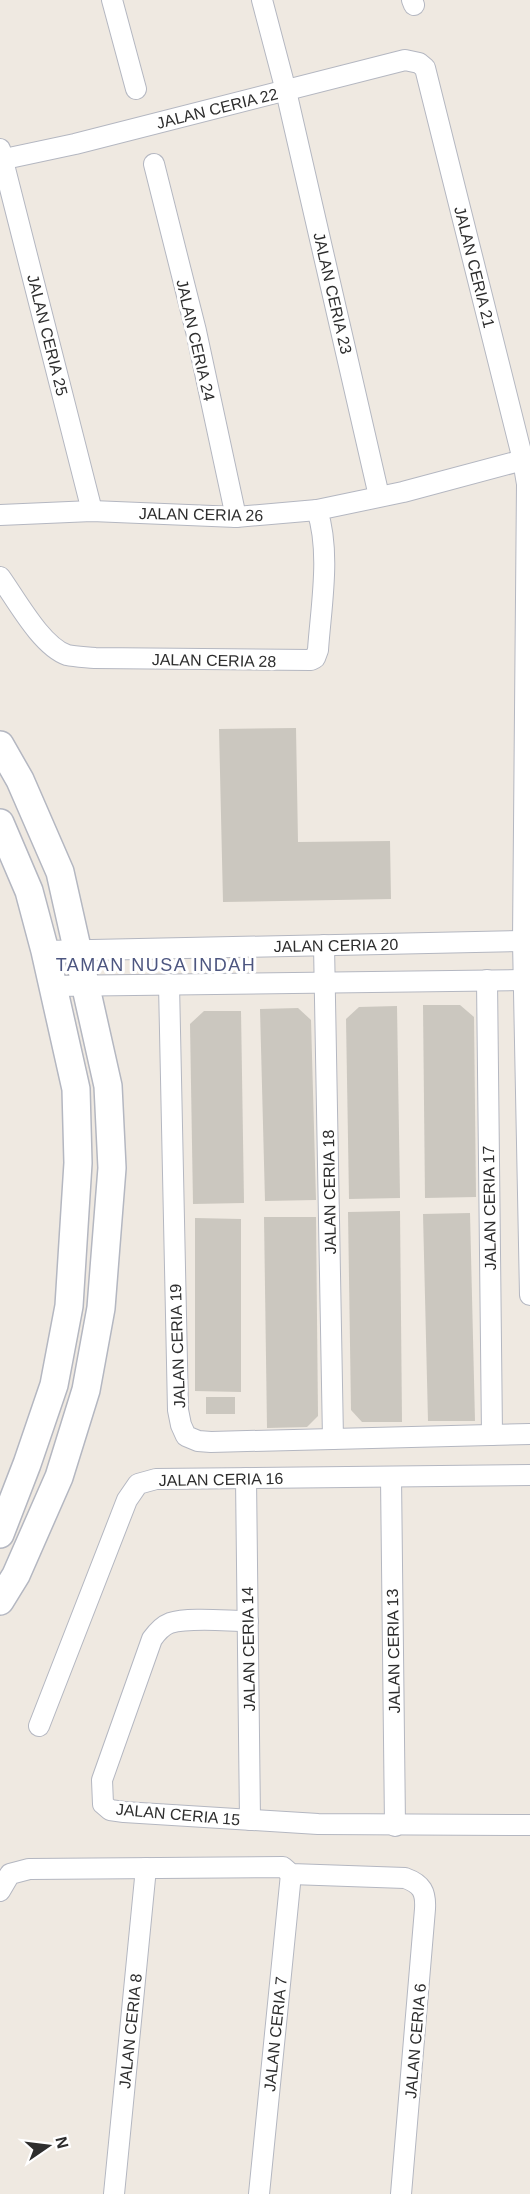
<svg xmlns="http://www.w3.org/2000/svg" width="530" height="2194" font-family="Helvetica,sans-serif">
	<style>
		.building { fill: #cbc7bf }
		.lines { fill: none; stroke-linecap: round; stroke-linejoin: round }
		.street-casing { stroke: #b4b7c1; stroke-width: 22 }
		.secondary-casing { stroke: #b4b7c1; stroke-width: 30 }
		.street { stroke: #fff; stroke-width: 20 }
		.secondary { stroke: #fff; stroke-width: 27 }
		.labels { text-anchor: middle; stroke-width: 6; stroke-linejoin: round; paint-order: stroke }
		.street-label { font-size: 16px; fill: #2e2e2e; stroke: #fff }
		.neighbourhood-label { font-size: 18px; letter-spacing: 1.5px; fill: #4d5680; stroke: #fff }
	</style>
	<rect width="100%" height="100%" fill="#efe9e1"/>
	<g class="building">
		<path d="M 296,728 L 298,842 L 390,841 L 391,899 L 223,902 L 219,729 Z"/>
		<path d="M 423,1005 L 460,1005 L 474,1017 L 476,1197 L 425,1198 Z"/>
		<path d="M 397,1006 L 400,1198 L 349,1199 L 346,1019 L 359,1007 Z"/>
		<path d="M 298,1008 L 311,1020 L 316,1200 L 265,1201 L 260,1009 Z"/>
		<path d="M 204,1011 L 241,1011 L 244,1203 L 193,1204 L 190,1024 Z"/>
		<path d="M 400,1211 L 402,1422 L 362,1422 L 351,1410 L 348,1212 Z"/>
		<path d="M 470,1213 L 475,1421 L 428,1421 L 423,1214 Z"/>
		<path d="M 264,1217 L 316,1217 L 318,1416 L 307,1427 L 267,1428 Z"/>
		<path d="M 195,1218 L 241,1219 L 241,1392 L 195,1391 Z"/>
		<rect x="206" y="1397" width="29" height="17"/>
	</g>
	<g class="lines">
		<g class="street-casing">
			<g id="street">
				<path d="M 112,0 L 136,89"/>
				<path d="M 262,0 L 286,91 L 379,496"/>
				<path d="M 412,0 L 414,5"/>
				<path d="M 0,149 L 92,511"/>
				<path d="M 0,160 L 75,144 L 405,60 L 419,63 L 425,68 L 523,460 L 527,484 L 523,941 L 530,1295"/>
				<path d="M 154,164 L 196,331 L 236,517"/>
				<path d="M 0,515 L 92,511 L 236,517 L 317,510 L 403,492 L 523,460"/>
				<path d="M 0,577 C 16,599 41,646 67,655 C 76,657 86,657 95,658 L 311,660 L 315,658 L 318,650 C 321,606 331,552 317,510"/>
				<path d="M 324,945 L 333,1439"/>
				<path d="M 45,951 L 523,941"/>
				<path d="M 487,980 L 492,1435"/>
				<path d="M 169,984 L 178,1410 L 181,1425 L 186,1436 L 198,1441 L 211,1442 L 530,1434"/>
				<path d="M 53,986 L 523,980"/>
				<path d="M 391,1477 L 395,1826"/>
				<path d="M 246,1478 L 250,1820"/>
				<path d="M 248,1621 C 227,1621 189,1617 170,1623 C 162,1626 157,1632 152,1639 L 102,1780 L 103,1804 L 110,1810 L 124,1812 L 318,1824 L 530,1825"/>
				<path d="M 39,1726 L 127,1500 L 138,1484 L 156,1479 L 530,1475"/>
				<path d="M 0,1891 L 10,1874 L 29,1869 L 283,1867 L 291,1874 L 405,1878 C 422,1884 426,1892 425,1909 L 401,2194"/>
				<path d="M 114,2194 L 146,1868"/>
				<path d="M 259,2194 L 291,1874"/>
			</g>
		</g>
		<g class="secondary-casing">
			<g id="secondary">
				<path d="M 0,745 L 20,780 L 60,872 L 108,1086 L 112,1168 L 101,1308 L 86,1390 L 59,1477 L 16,1575 L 0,1601"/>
				<path d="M 0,823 L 29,891 L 45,951 L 76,1089 L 78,1163 L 69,1306 L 54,1385 L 27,1464 L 0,1534"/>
			</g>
		</g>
		<use href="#street" class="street"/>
		<use href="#secondary" class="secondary"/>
	</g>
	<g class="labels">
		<g class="street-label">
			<text transform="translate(217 108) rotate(-14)" y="6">JALAN CERIA 22</text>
			<text transform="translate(475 267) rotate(76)" y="6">JALAN CERIA 21</text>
			<text transform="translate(333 293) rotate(77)" y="6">JALAN CERIA 23</text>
			<text transform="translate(48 335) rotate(76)" y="6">JALAN CERIA 25</text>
			<text transform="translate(196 340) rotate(77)" y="6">JALAN CERIA 24</text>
			<text transform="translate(201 514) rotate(1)" y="6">JALAN CERIA 26</text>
			<text transform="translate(214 660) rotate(1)" y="6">JALAN CERIA 28</text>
			<text transform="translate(336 945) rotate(-1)" y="6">JALAN CERIA 20</text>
			<text transform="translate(329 1192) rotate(-91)" y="6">JALAN CERIA 18</text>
			<text transform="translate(489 1208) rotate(-91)" y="6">JALAN CERIA 17</text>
			<text transform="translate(177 1346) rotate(-92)" y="6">JALAN CERIA 19</text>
			<text transform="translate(221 1479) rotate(-1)" y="6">JALAN CERIA 16</text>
			<text transform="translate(248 1649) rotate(-91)" y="6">JALAN CERIA 14</text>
			<text transform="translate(393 1651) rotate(-91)" y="6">JALAN CERIA 13</text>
			<text transform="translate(178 1814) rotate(5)" y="6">JALAN CERIA 15</text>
			<text transform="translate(130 2031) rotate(-84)" y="6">JALAN CERIA 8</text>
			<text transform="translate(275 2034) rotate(-84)" y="6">JALAN CERIA 7</text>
			<text transform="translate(415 2041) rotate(-85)" y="6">JALAN CERIA 6</text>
		</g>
		<g class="neighbourhood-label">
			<text x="156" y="971">TAMAN NUSA INDAH</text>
		</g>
	</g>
	<g transform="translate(48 2146) rotate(76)" stroke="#ffffff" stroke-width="4.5" paint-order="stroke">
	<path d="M0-4.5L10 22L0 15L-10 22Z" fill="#2e2e2e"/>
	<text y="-9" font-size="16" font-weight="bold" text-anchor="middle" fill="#2e2e2e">N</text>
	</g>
</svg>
